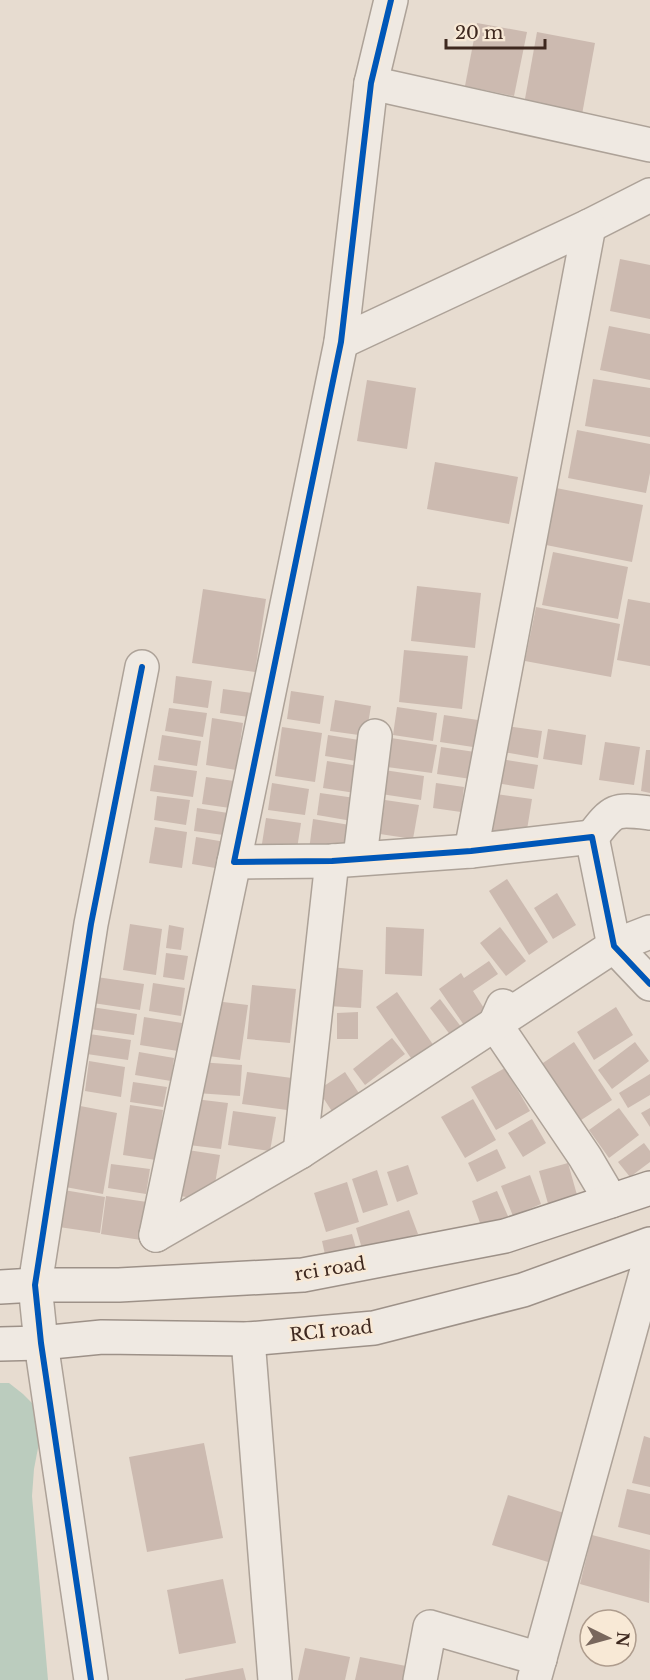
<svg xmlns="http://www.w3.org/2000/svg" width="650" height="1680" font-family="'Libre Baskerville',serif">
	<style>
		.water { fill: #bbccbe }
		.building { fill: #ccbab0 }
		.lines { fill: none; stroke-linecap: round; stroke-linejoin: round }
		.street-casing { stroke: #ada298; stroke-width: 36 }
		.secondary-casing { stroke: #9d9188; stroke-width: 36 }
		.street { stroke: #efe9e2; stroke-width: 33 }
		.secondary { stroke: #efe9e2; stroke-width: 33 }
		.cycleway-casing { stroke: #f8e9d6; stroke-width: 10 }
		.cycleway { stroke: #0057b8; stroke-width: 6 }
		.labels { text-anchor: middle; stroke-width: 5; stroke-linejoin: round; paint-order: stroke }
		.street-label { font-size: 18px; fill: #3e281f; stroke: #f8e9d6 }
	</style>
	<rect width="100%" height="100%" fill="#e7dcd0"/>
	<path class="water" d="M 0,1383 L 9,1383 L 23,1394 L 35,1406 L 42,1427 L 34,1469 L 32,1496 L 48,1680 L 0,1680 Z"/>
	<g class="building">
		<path d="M 477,23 L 527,32 L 514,96 L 465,86 Z"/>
		<path d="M 537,32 L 595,43 L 581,120 L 523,110 Z"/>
		<path d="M 620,259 L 650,265 L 650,319 L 610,311 Z"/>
		<path d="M 609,326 L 650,334 L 650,380 L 600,370 Z"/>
		<path d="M 593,379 L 650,388 L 650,437 L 585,426 Z"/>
		<path d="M 367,380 L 416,388 L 407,449 L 357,441 Z"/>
		<path d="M 577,430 L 650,444 L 650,473 L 646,493 L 568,478 Z"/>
		<path d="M 435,462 L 518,477 L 509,524 L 427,509 Z"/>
		<path d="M 556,488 L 643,505 L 632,562 L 546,545 Z"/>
		<path d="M 553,552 L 628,567 L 618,619 L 542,605 Z"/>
		<path d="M 417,586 L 481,593 L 475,648 L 411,641 Z"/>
		<path d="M 203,589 L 266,599 L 255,672 L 192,663 Z"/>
		<path d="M 628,599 L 650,603 L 650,666 L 617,660 Z"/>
		<path d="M 536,607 L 620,624 L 611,677 L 525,661 Z"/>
		<path d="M 404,650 L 468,656 L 462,709 L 399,702 Z"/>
		<path d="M 176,676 L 212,681 L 208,708 L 173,703 Z"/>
		<path d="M 223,689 L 252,693 L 249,717 L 220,713 Z"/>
		<path d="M 291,691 L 324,696 L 320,724 L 287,719 Z"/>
		<path d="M 335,700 L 371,706 L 366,736 L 330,731 Z"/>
		<path d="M 397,707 L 437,713 L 433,741 L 393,735 Z"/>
		<path d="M 169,708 L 207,713 L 203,737 L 165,731 Z"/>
		<path d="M 444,715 L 478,720 L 473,747 L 440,742 Z"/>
		<path d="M 212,718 L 243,723 L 236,770 L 206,765 Z"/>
		<path d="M 507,726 L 542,731 L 538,758 L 503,752 Z"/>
		<path d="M 282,727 L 322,733 L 315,782 L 275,776 Z"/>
		<path d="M 548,729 L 586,735 L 582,765 L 543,759 Z"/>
		<path d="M 162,735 L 201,741 L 197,766 L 158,760 Z"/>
		<path d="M 328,735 L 365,741 L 362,762 L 325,756 Z"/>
		<path d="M 391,738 L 437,745 L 432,773 L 387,767 Z"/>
		<path d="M 605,742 L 640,747 L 634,785 L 599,780 Z"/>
		<path d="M 441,747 L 475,752 L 471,779 L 437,774 Z"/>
		<path d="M 646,750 L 650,750 L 650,793 L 641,791 Z"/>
		<path d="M 500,759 L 538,765 L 534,789 L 496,783 Z"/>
		<path d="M 327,761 L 359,766 L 355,793 L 323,788 Z"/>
		<path d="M 154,765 L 197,771 L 193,797 L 150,791 Z"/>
		<path d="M 384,770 L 424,776 L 421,800 L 381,794 Z"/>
		<path d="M 206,777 L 241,782 L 237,809 L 202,804 Z"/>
		<path d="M 272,783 L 309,789 L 305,815 L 268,810 Z"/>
		<path d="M 436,783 L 464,787 L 461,812 L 433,808 Z"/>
		<path d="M 320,793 L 355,798 L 352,821 L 317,815 Z"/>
		<path d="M 489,793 L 532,799 L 525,842 L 483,836 Z"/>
		<path d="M 157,796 L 190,800 L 186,825 L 154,820 Z"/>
		<path d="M 385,800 L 419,805 L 413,839 L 380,834 Z"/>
		<path d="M 197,808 L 234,814 L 231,836 L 194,831 Z"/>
		<path d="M 266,818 L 301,823 L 296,855 L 261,850 Z"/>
		<path d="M 313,819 L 350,825 L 345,856 L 309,850 Z"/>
		<path d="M 155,827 L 187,832 L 182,868 L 149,863 Z"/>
		<path d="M 196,837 L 231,843 L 227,870 L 192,864 Z"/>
		<path d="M 507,879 L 548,942 L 529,955 L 489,891 Z"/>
		<path d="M 557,893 L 576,925 L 553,939 L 534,908 Z"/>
		<path d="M 130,924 L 162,929 L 156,975 L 123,970 Z"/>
		<path d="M 169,925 L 184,928 L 181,950 L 166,948 Z"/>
		<path d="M 386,927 L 424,929 L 422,976 L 385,974 Z"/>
		<path d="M 500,927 L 526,961 L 506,976 L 480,943 Z"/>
		<path d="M 166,953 L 188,956 L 184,980 L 163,977 Z"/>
		<path d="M 489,961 L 498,974 L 473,991 L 487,1013 L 466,1028 L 439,989 L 461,973 L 464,978 Z"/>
		<path d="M 330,967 L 363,970 L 361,1008 L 328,1006 Z"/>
		<path d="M 90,976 L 144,984 L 140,1010 L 86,1002 Z"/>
		<path d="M 153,983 L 185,988 L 181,1016 L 149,1011 Z"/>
		<path d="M 252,985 L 296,989 L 290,1043 L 247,1039 Z"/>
		<path d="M 397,992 L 434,1046 L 413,1061 L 376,1007 Z"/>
		<path d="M 440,999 L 465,1032 L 454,1040 L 430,1008 Z"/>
		<path d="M 215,1001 L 248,1005 L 240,1060 L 208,1056 Z"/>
		<path d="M 85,1006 L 137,1014 L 134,1035 L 82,1028 Z"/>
		<path d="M 616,1007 L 633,1035 L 594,1060 L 577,1032 Z"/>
		<path d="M 358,1012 L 358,1039 L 337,1039 L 337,1013 Z"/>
		<path d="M 144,1017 L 182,1023 L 178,1051 L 140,1045 Z"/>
		<path d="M 82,1033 L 131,1040 L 128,1060 L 80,1053 Z"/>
		<path d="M 392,1038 L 405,1054 L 365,1085 L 353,1069 Z"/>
		<path d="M 574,1042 L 612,1100 L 575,1124 L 537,1067 Z"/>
		<path d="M 635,1042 L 649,1061 L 612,1089 L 598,1070 Z"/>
		<path d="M 139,1052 L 174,1058 L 171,1081 L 135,1075 Z"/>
		<path d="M 89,1061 L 125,1067 L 121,1097 L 85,1091 Z"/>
		<path d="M 198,1062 L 242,1065 L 240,1096 L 196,1093 Z"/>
		<path d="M 505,1068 L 530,1111 L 496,1130 L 471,1087 Z"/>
		<path d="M 247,1072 L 292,1078 L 287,1110 L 242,1104 Z"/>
		<path d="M 345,1072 L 366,1104 L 339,1122 L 318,1090 Z"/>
		<path d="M 650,1074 L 650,1095 L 628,1108 L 619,1093 Z"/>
		<path d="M 133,1082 L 167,1087 L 163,1107 L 130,1102 Z"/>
		<path d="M 195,1099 L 228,1103 L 221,1149 L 189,1145 Z"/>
		<path d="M 473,1099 L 496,1140 L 465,1158 L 441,1117 Z"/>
		<path d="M 75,1105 L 117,1113 L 103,1194 L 60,1186 Z"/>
		<path d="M 130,1105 L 163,1110 L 156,1160 L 123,1155 Z"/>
		<path d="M 619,1108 L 639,1135 L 609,1158 L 589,1130 Z"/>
		<path d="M 650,1108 L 650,1127 L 641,1113 Z"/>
		<path d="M 233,1111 L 276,1117 L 270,1151 L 228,1145 Z"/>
		<path d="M 532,1119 L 546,1143 L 523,1157 L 508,1133 Z"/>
		<path d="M 644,1143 L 650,1151 L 650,1162 L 630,1177 L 618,1162 Z"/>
		<path d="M 497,1149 L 506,1168 L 477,1182 L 468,1163 Z"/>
		<path d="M 188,1150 L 220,1155 L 212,1201 L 180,1196 Z"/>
		<path d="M 568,1163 L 579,1202 L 550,1211 L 539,1171 Z"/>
		<path d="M 111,1164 L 150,1169 L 146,1194 L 108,1188 Z"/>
		<path d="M 408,1165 L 418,1194 L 397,1202 L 387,1172 Z"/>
		<path d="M 377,1170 L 388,1205 L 363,1213 L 352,1179 Z"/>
		<path d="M 530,1175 L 541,1204 L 513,1216 L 501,1186 Z"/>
		<path d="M 347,1182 L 359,1222 L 326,1232 L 314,1193 Z"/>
		<path d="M 58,1189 L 105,1197 L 100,1233 L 52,1226 Z"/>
		<path d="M 497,1191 L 511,1223 L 483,1231 L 472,1201 Z"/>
		<path d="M 106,1196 L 147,1202 L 141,1240 L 101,1234 Z"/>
		<path d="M 409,1210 L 418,1234 L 363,1252 L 356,1228 Z"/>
		<path d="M 352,1234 L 357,1252 L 326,1259 L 322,1241 Z"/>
		<path d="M 644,1436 L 650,1438 L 650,1487 L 632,1483 Z"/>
		<path d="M 204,1443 L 223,1538 L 147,1552 L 129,1457 Z"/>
		<path d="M 627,1489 L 650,1494 L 650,1535 L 618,1527 Z"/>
		<path d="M 508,1495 L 564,1513 L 548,1562 L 492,1545 Z"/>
		<path d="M 592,1535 L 650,1550 L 649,1603 L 580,1584 Z"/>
		<path d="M 223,1579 L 236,1643 L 179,1654 L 167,1590 Z"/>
		<path d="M 305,1648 L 350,1657 L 345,1680 L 298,1680 Z"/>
		<path d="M 360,1657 L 406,1666 L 403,1680 L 355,1680 Z"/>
		<path d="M 243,1668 L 246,1680 L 185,1680 L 185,1679 Z"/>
	</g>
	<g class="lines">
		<g class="street-casing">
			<g id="street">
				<path d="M 391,0 L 371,83 L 341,342 L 234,862 L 332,861 L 471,851 L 592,837 L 614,946 L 650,984"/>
				<path d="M 371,83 L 650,145"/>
				<path d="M 341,342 L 589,226 L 650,195"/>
				<path d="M 592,837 C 614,808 615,809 650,813"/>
				<path d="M 471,851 L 589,226"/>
				<path d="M 360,857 L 375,736"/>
				<path d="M 503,1006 L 495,1024 L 585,1157 L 611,1201"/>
				<path d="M 300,1152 L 332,861"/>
				<path d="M 156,1235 L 300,1152 L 614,946 L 650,932"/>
				<path d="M 156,1235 L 234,862"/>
				<path d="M 248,1339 L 275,1680"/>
				<path d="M 91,1680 L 41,1343 L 35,1285 L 91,924 L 142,667"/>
				<path d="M 420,1680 L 430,1627 L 540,1659"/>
				<path d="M 534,1680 L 650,1259"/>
			</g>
		</g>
		<g class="secondary-casing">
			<g id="secondary">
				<path d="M 0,1287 L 35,1285 L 119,1285 L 303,1275 L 505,1236 L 650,1188"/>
				<path d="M 0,1344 L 41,1343 L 102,1337 L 248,1339 L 374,1328 L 523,1290 L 650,1244"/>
			</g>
		</g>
		<use href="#street" class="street"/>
		<use href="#secondary" class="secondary"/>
		<g class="cycleway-casing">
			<g id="cycleway">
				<path d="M 391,0 L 371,83 L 341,342 L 234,862 L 332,861 L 471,851 L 592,837 L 614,946 L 650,984"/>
				<path d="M 91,1680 L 41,1343 L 35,1285 L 91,924 L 142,667"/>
			</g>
		</g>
		<use href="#cycleway" class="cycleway"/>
	</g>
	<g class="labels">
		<g class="street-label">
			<text transform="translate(330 1269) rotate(-9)" y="6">rci road</text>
			<text transform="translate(331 1331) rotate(-6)" y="6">RCI road</text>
		</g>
	</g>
	<g transform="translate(608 1638) rotate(95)"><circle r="28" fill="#f8e9d6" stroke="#ae9c8d" stroke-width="1.5"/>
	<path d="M0-4.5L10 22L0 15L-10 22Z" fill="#79675d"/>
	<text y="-9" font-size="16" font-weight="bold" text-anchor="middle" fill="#3e281f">N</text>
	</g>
	<path d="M446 39v9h99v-9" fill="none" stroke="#3e281f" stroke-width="3"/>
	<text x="455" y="39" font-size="18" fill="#3e281f" stroke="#f8e9d6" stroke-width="4.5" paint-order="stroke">20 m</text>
</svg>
